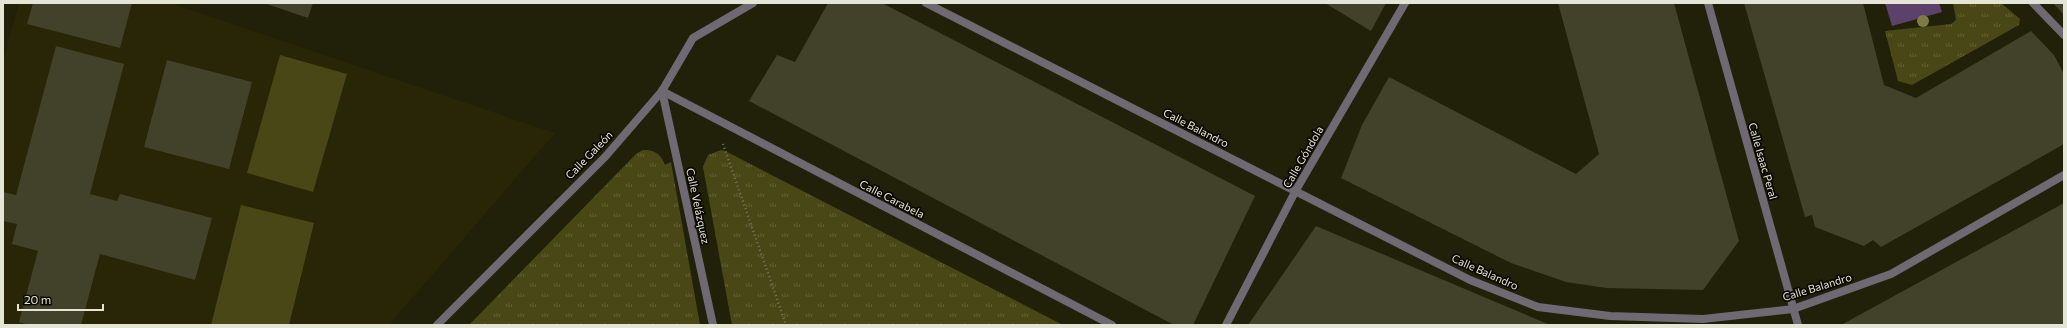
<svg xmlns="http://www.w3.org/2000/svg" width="2067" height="328" font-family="Commissioner,sans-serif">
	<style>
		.built { fill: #282606 }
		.grass { fill: #494716 }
		.park { fill: url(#park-tufts) }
		.water { fill: #5c416a }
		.building { fill: #424129 }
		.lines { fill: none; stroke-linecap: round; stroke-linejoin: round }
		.path { stroke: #757460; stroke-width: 2.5; stroke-dasharray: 1 3; stroke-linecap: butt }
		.street { stroke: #6f6973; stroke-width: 8 }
		.tree { fill: #7e7b44 }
		.labels { text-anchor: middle; stroke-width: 3.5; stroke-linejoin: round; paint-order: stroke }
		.street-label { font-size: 11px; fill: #e5e5d6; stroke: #0a0902 }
	</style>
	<defs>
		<pattern id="park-tufts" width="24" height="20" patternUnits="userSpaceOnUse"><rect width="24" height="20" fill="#494716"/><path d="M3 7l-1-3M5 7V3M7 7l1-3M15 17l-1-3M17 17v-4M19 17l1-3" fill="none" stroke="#636137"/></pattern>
	</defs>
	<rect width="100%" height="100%" fill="#212008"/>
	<path class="built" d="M 19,3 L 170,3 L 555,133 L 389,325 L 3,325 L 3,61 Z"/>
	<g class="grass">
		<path d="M 280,55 L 347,74 L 313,192 L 247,173 Z"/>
		<path d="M 241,205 L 314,223 L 289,325 L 211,325 Z"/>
	</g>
	<g class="park">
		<path d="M 1953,3 L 2001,3 L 2020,19 L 2019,25 L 1912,85 L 1898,81 L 1885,31 L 1951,24 L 1956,20 Z"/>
		<path d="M 643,150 C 654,149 661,154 665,165 L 671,162 L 700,325 L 469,325 L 637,153 Z"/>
		<path d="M 721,150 L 725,151 L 1063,325 L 732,325 L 703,167 L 708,155 Z"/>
	</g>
	<path class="water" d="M 1885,3 L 1939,3 L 1942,12 L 1892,26 Z"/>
	<g class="building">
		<path d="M 33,3 L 132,3 L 120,48 L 27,24 Z"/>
		<path d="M 264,3 L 313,3 L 308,18 Z"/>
		<path d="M 828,3 L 882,3 L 1255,196 L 1193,325 L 1174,325 L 749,101 L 777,55 L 795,62 Z"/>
		<path d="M 1325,3 L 1386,3 L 1371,31 Z"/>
		<path d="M 1558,3 L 1674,3 L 1739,241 L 1703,290 L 1606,288 L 1566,282 L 1511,263 L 1341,178 L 1362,125 L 1389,77 L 1576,174 L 1599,154 Z"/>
		<path d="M 1744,3 L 1863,3 L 1884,85 L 1916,98 L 2031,31 L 2054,55 L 2064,74 L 2064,144 L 1881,247 L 1873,240 L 1864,246 L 1815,227 L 1812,215 L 1805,217 Z"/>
		<path d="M 2053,3 L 2064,3 L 2064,15 Z"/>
		<path d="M 56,46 L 124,64 L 90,194 L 117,201 L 120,194 L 212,218 L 195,280 L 100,254 L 81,325 L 29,325 L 19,322 L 38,251 L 12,244 L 17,224 L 3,221 L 3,192 L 16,195 Z"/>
		<path d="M 167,60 L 252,82 L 229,169 L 144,147 Z"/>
		<path d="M 2064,203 L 2064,325 L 1841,325 Z"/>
		<path d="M 1316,226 L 1550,325 L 1248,325 Z"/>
	</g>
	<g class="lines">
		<path class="path" d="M 723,144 L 786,325"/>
		<g class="street">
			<path d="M 926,3 L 1470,280 L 1538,307 L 1610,316 L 1703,319 L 1793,309 L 1891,274 L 2064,175"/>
			<path d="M 1708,3 L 1798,325"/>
			<path d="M 2033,3 L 2064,35"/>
			<path d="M 662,91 L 1112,325"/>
			<path d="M 662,91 L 713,325"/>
			<path d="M 437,325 L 605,157 L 662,91 L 693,38 L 753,3"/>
			<path d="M 1226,325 L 1296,190 L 1405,3"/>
		</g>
	</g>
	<circle class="tree" cx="1923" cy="21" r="6"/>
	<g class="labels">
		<g class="street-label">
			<text transform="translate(1196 128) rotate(27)" y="4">Calle Balandro</text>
			<text transform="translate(589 155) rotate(-46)" y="4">Calle Galeón</text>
			<text transform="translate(1303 157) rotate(-60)" y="4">Calle Góndola</text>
			<text transform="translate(1763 161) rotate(74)" y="4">Calle Isaac Peral</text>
			<text transform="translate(892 199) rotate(27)" y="4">Calle Carabela</text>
			<text transform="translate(698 206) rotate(78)" y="4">Calle Velázquez</text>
			<text transform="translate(1485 272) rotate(24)" y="4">Calle Balandro</text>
			<text transform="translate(1817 287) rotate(-17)" y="4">Calle Balandro</text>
		</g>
	</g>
	<rect width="2067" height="328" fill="none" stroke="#e5e5d6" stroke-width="8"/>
	<path d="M18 304v6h85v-6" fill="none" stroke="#e5e5d6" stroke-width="2"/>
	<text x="24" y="304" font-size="12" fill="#e5e5d6" stroke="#0a0902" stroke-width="3" paint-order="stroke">20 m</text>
</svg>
